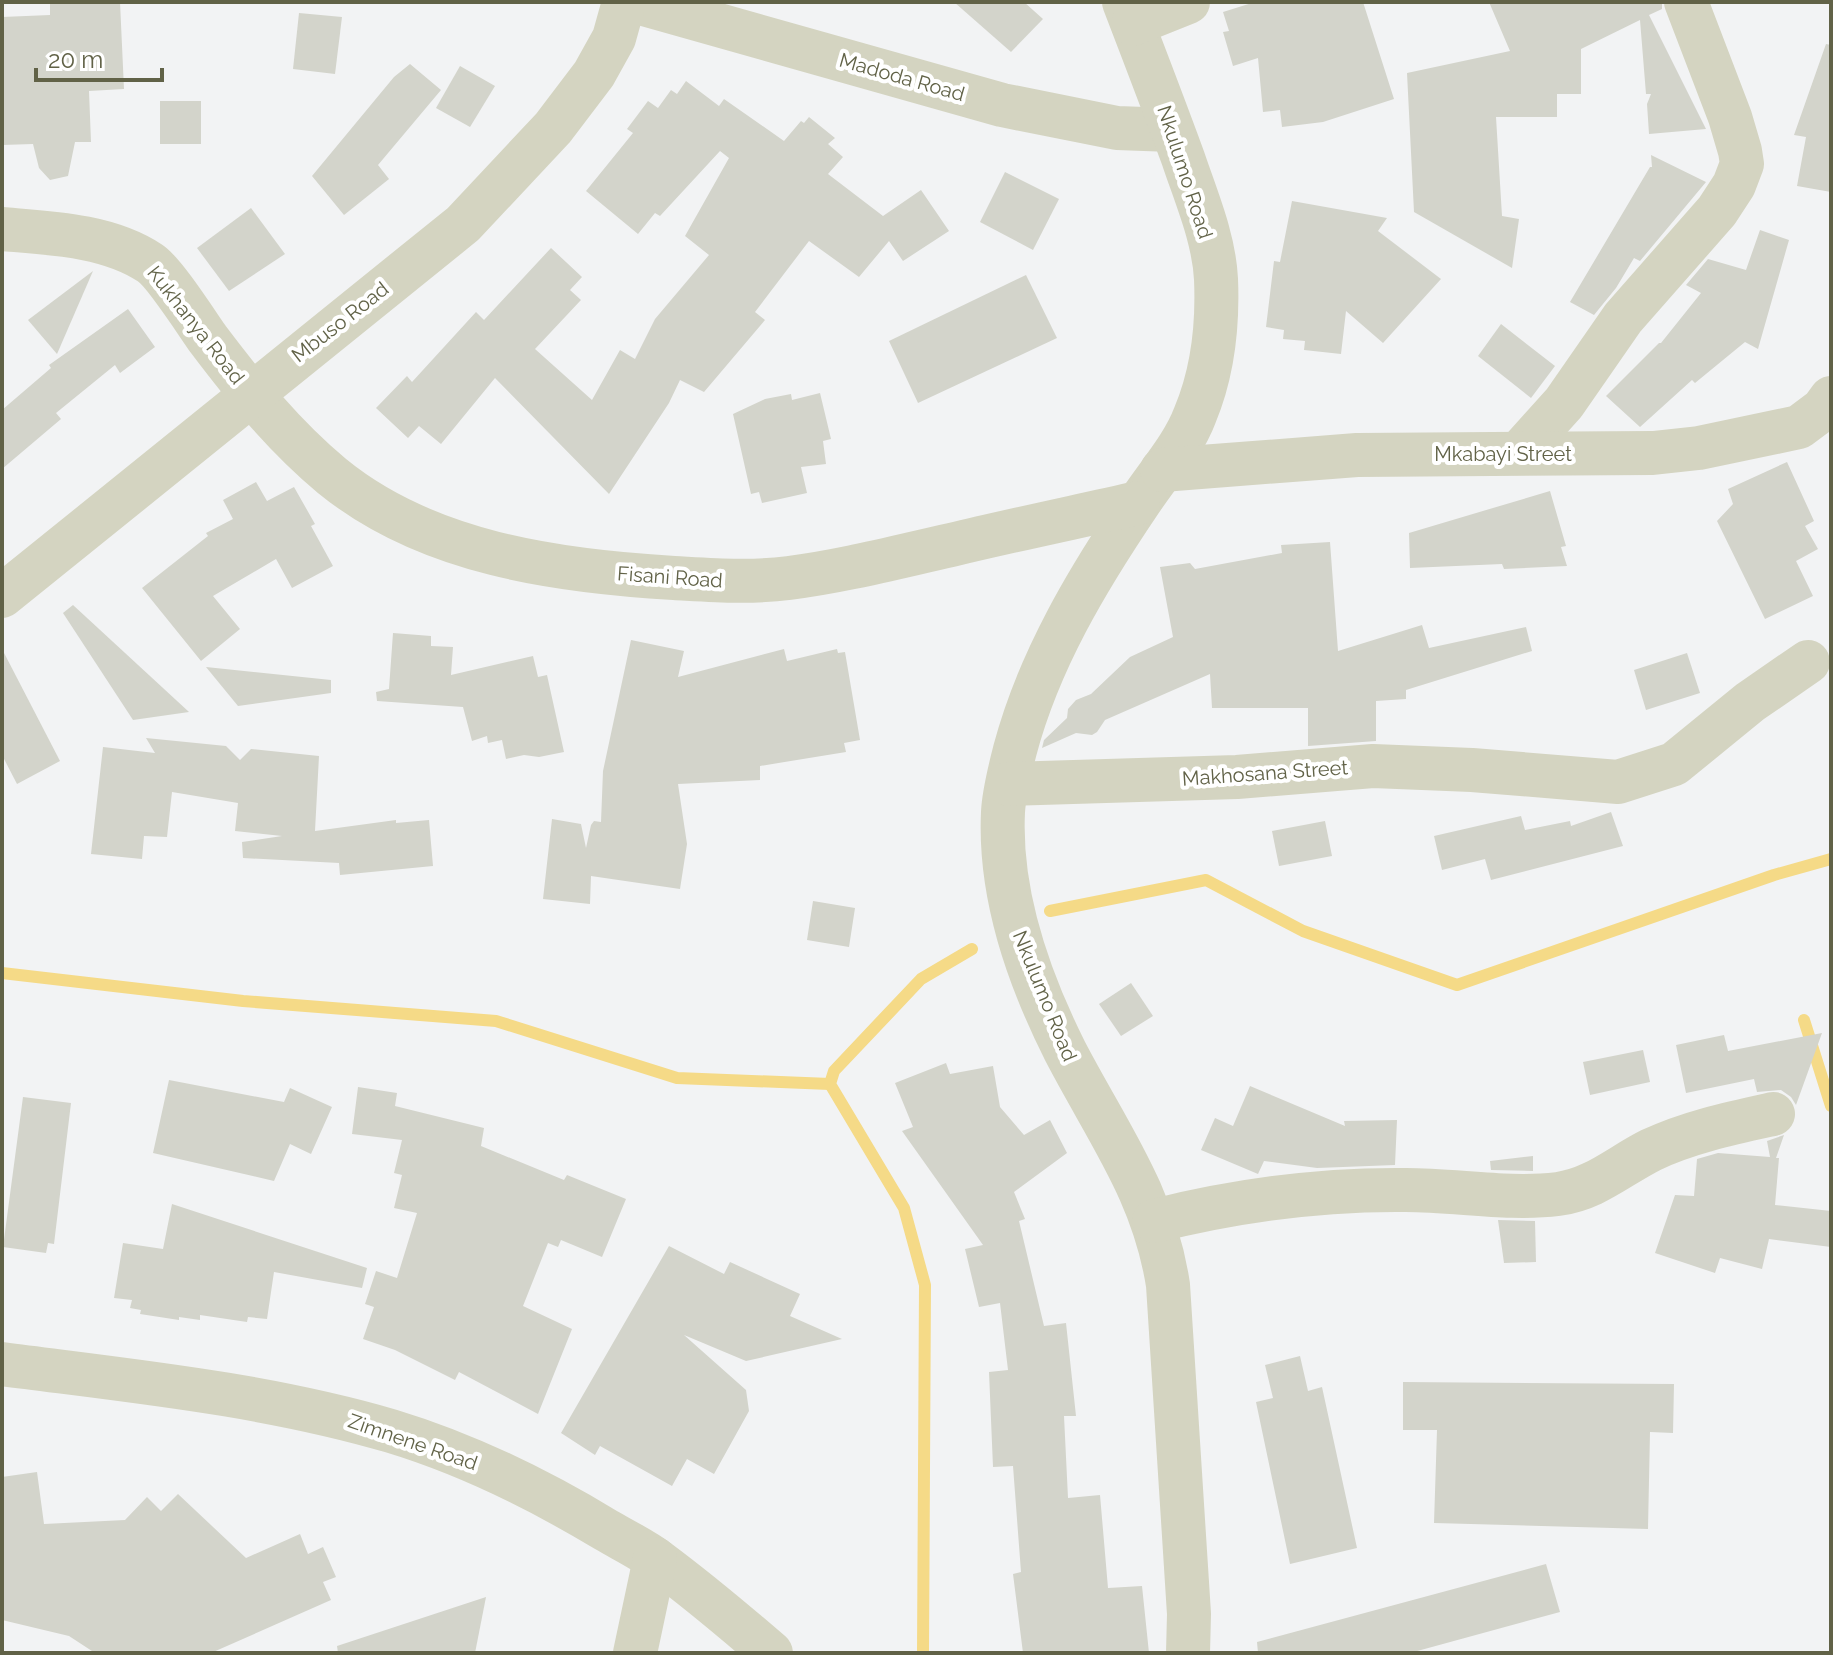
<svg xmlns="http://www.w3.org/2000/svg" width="1833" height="1655" font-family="Raleway,sans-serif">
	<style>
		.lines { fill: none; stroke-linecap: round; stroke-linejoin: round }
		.stream { stroke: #f5da87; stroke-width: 12 }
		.building { fill: #d3d4cb }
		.street { stroke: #d4d4c1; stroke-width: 44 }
		.labels { text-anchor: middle; stroke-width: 8; stroke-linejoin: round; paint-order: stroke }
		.street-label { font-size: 20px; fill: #616247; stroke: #fff }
	</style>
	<rect width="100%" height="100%" fill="#f2f3f4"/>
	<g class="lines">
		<g class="stream">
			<path d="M 1050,911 L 1206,880 L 1303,931 L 1457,985 L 1774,875 L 1831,859"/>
			<path d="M 2,973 L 243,1001 L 496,1021 L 677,1078 L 830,1084"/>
			<path d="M 1804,1020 L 1831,1106"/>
			<path d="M 923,1653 L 925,1285 L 904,1208 L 830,1084 L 834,1071 L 921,979 L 972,949"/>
		</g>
	</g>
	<g class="building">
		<path d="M 50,2 L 120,2 L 124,89 L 89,91 L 91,142 L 75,142 L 68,176 L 50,180 L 39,168 L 33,144 L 2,145 L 2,17 L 50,15 Z"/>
		<path d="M 954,2 L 1024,2 L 1043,19 L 1011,52 Z"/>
		<path d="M 1255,2 L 1363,2 L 1394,99 L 1323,122 L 1282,127 L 1280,110 L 1263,112 L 1258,58 L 1233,66 L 1223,32 L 1229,31 L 1223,12 Z"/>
		<path d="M 1489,2 L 1662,2 L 1662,9 L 1649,15 L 1706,129 L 1649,134 L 1647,104 L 1651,94 L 1646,94 L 1640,20 L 1581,49 L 1581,94 L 1557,94 L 1557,117 L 1496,117 L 1502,216 L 1519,219 L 1512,268 L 1414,212 L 1407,73 L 1510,51 Z"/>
		<path d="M 299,13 L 342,17 L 335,74 L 293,69 Z"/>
		<path d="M 1826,44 L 1831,45 L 1831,192 L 1797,186 L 1806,137 L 1794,135 Z"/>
		<path d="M 410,64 L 441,90 L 378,165 L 389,179 L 344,215 L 312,176 L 394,77 Z"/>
		<path d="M 460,66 L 495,86 L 470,127 L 436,108 Z"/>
		<path d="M 686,81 L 719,106 L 724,99 L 784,141 L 801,121 L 804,123 L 809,117 L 835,138 L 828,144 L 843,157 L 828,174 L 883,216 L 921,190 L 949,231 L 903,261 L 889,241 L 859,277 L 809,241 L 755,312 L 765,320 L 704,392 L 680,380 L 669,403 L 609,494 L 495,378 L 441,444 L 419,426 L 408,438 L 376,408 L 407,376 L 412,382 L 476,312 L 484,320 L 551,248 L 582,277 L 570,290 L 581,300 L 535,349 L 592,400 L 620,350 L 635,359 L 655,319 L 709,255 L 685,236 L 729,158 L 720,151 L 660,216 L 655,213 L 638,234 L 586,191 L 633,133 L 627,129 L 648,101 L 658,108 L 671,90 L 677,94 Z"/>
		<rect x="160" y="101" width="41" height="43"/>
		<path d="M 1651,155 L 1706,182 L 1640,261 L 1634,258 L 1616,288 L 1594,315 L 1570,302 L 1650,167 L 1652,167 Z"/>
		<path d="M 1005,172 L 1059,199 L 1033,250 L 980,222 Z"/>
		<path d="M 1292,201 L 1387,218 L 1378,231 L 1441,279 L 1383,343 L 1346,311 L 1341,354 L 1304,350 L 1305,341 L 1283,339 L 1284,330 L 1266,327 L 1274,261 L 1280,262 Z"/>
		<path d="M 251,208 L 285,254 L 229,291 L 197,248 Z"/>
		<path d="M 1760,230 L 1789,240 L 1758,349 L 1745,342 L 1695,383 L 1692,380 L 1640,427 L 1606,396 L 1659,343 L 1661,343 L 1701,293 L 1686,285 L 1708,259 L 1746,270 Z"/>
		<path d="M 93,271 L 57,354 L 28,320 Z"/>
		<path d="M 1026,275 L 1057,338 L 918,403 L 889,341 Z"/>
		<path d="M 128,309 L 155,347 L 120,373 L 115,365 L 56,413 L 61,419 L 2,469 L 2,410 L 51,368 L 49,365 Z"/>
		<path d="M 1501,324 L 1555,366 L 1531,398 L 1478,356 Z"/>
		<path d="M 820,393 L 831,439 L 823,441 L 826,464 L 801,467 L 807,493 L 762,503 L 759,492 L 751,494 L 733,414 L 765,399 L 791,394 L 792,400 Z"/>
		<path d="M 1787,462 L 1814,521 L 1805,526 L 1818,549 L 1796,561 L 1813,596 L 1765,619 L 1717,521 L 1733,504 L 1728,489 Z"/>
		<path d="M 256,482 L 267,501 L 294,487 L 315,524 L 311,526 L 333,566 L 292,588 L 276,559 L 213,596 L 240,629 L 201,661 L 142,588 L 208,536 L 206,533 L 233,519 L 223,500 Z"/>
		<path d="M 1550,491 L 1566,546 L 1561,547 L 1567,566 L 1504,569 L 1502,564 L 1410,568 L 1409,533 Z"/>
		<path d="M 1330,542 L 1338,651 L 1422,625 L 1429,648 L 1526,627 L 1532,651 L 1406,690 L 1406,699 L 1376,701 L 1376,741 L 1308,746 L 1308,708 L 1212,708 L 1210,674 L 1105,720 L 1097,732 L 1092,735 L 1076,733 L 1042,748 L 1044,740 L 1067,718 L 1068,709 L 1076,700 L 1091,694 L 1130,657 L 1173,637 L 1160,567 L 1190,563 L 1195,569 L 1282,553 L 1281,545 Z"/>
		<path d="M 73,605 L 189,712 L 133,720 L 63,613 Z"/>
		<path d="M 393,633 L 431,636 L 431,646 L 453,647 L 451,675 L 533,656 L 538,677 L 547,675 L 564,752 L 539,757 L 524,755 L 506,759 L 502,740 L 488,743 L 487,736 L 472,741 L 463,707 L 377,701 L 376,692 L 389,689 Z"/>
		<path d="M 631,640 L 684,651 L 678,677 L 784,649 L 787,661 L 837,649 L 838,653 L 845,652 L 860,740 L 844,743 L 846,752 L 760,766 L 760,780 L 678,784 L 687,844 L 680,889 L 591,876 L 590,904 L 543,899 L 552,819 L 581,824 L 586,848 L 591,825 L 594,821 L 601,822 L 603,771 Z"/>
		<path d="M 2,649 L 60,761 L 17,784 L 2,755 Z"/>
		<path d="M 1687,653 L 1700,693 L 1646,710 L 1634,670 Z"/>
		<path d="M 206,667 L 331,680 L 331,693 L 238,706 Z"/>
		<path d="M 146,738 L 226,746 L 240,760 L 251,749 L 319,756 L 315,831 L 396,820 L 396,823 L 429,820 L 433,866 L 340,875 L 339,863 L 243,858 L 242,842 L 282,836 L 235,831 L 238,803 L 172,792 L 167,837 L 144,836 L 142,859 L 91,854 L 103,747 L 155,753 Z"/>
		<path d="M 1611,812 L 1623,846 L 1491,880 L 1485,859 L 1442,870 L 1434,836 L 1521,816 L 1525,830 L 1570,821 L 1571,826 Z"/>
		<path d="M 1325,821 L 1332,856 L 1279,866 L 1272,831 Z"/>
		<path d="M 813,901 L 855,908 L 849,947 L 807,940 Z"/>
		<path d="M 1131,983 L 1153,1016 L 1121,1036 L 1099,1004 Z"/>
		<path d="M 1822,1033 L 1796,1105 L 1791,1097 L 1781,1090 L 1757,1092 L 1754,1079 L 1686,1093 L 1676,1045 L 1724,1035 L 1728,1051 Z"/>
		<path d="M 1643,1050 L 1650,1082 L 1590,1095 L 1583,1062 Z"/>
		<path d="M 946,1063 L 950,1074 L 993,1066 L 1000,1107 L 1024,1135 L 1050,1120 L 1067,1153 L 1014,1192 L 1025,1219 L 1019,1221 L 1044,1326 L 1066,1323 L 1076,1416 L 1064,1416 L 1068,1498 L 1100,1495 L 1108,1588 L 1142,1586 L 1149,1653 L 1023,1653 L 1013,1574 L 1021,1572 L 1013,1466 L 993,1467 L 989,1372 L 1008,1370 L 1000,1303 L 979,1307 L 965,1249 L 983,1245 L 902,1131 L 913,1127 L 895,1083 Z"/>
		<path d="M 169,1080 L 284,1102 L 290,1088 L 332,1107 L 311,1154 L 290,1144 L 274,1181 L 153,1153 Z"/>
		<path d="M 1250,1086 L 1345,1126 L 1344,1121 L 1397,1120 L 1395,1165 L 1317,1168 L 1264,1161 L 1258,1174 L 1201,1150 L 1215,1118 L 1233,1126 Z"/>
		<path d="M 358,1087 L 397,1093 L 395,1106 L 484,1128 L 481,1146 L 564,1180 L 567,1175 L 626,1199 L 602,1257 L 561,1240 L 558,1247 L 548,1243 L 523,1306 L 572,1329 L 538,1414 L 459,1372 L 455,1380 L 395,1350 L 363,1339 L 374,1307 L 365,1304 L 376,1271 L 397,1278 L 417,1213 L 394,1208 L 402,1175 L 394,1173 L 402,1140 L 352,1134 Z"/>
		<path d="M 23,1097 L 71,1103 L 54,1244 L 48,1243 L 46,1253 L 3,1247 Z"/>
		<path d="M 1784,1135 L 1776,1158 L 1779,1158 L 1775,1205 L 1831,1211 L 1831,1247 L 1769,1239 L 1762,1269 L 1720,1258 L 1715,1273 L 1655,1253 L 1675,1195 L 1694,1196 L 1697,1159 L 1718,1153 L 1770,1157 L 1767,1141 Z"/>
		<path d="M 1533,1156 L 1533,1171 L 1491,1170 L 1490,1161 Z"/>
		<path d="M 172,1204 L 367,1268 L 362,1288 L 274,1272 L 267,1319 L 248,1317 L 247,1322 L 200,1315 L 200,1320 L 179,1317 L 179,1320 L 140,1314 L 141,1310 L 130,1308 L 132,1300 L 114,1298 L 123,1243 L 163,1249 Z"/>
		<path d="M 1498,1220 L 1535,1221 L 1536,1262 L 1504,1263 Z"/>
		<path d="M 669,1246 L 724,1274 L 730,1262 L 800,1294 L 790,1316 L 842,1339 L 746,1361 L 684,1335 L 746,1390 L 749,1411 L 714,1474 L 687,1459 L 672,1486 L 600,1446 L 595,1455 L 561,1433 Z"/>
		<path d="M 1300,1356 L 1308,1391 L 1322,1387 L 1357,1548 L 1290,1564 L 1256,1402 L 1273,1398 L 1265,1365 Z"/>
		<path d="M 1403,1382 L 1674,1384 L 1673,1433 L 1650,1432 L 1648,1529 L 1434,1523 L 1437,1430 L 1403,1430 Z"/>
		<path d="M 37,1472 L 44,1524 L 125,1520 L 147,1497 L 161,1511 L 178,1494 L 246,1558 L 300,1534 L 308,1554 L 323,1547 L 336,1577 L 323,1582 L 331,1600 L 211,1653 L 95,1653 L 69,1636 L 2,1620 L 2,1477 Z"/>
		<path d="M 1546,1564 L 1560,1612 L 1410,1653 L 1258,1653 L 1257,1642 Z"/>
		<path d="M 486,1597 L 475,1653 L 338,1653 L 337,1646 Z"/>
	</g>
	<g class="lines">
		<g class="street">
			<path d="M 637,2 L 1002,105 L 1117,128 L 1172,130"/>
			<path d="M 1124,2 C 1144,54 1164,106 1183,158 C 1196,197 1214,238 1216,279 C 1218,326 1213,372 1195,415 C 1183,447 1158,474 1139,503 C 1087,580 1039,660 1015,750 C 1010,770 1004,792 1003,812 C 999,895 1028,977 1065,1051 C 1107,1132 1154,1193 1168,1285 L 1189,1614 L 1188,1653"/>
			<path d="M 1133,24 L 1188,2"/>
			<path d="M 2,229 C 50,233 108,235 150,263 C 164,272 196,322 208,339 C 245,388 284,436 332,476 C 426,553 556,571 674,578 C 712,580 750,583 789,578 C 844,571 897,557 951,545 C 1013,530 1076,517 1138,503"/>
			<path d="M 1519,453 L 1564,403 L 1623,318 L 1717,211 L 1734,185 L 1742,164 L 1740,151 L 1730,117 L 1686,2"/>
			<path d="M 1162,470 L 1357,455 L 1653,453 L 1699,448 L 1799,427 L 1823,409 L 1831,398"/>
			<path d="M 2,596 L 463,224 L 553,128 L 594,74 L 614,38 L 624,2"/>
			<path d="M 1008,784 L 1237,777 L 1373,766 L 1472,770 L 1618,782 L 1674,764 L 1750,702 L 1808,662"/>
			<path d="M 1154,1221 C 1238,1200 1320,1189 1406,1190 C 1457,1190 1508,1200 1558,1194 C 1595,1189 1619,1166 1651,1150 C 1689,1132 1732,1123 1773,1114"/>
			<path d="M 2,1364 C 132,1381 265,1394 391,1431 C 467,1454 538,1489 606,1530 C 623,1540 642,1549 658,1561 C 697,1590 734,1621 771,1653"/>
			<path d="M 635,1653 L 655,1559"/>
		</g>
	</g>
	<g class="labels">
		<g class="street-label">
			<text transform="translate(902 77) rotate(16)" y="7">Madoda Road</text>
			<text transform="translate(1185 172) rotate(72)" y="7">Nkulumo Road</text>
			<text transform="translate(340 322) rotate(-38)" y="7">Mbuso Road</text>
			<text transform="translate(196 325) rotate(52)" y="7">Kukhanya Road</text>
			<text x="1503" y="461">Mkabayi Street</text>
			<text transform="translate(670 577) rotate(4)" y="7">Fisani Road</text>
			<text transform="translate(1265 773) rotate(-4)" y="7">Makhosana Street</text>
			<text transform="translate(1045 996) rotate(68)" y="7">Nkulumo Road</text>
			<text transform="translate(413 1442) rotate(19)" y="7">Zimnene Road</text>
		</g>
	</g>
	<rect width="1833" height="1655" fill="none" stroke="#616247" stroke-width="8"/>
	<path d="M36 68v12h126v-12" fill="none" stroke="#616247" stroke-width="4"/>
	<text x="48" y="68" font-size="24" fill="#616247" stroke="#ffffff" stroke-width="6" paint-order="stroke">20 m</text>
</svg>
